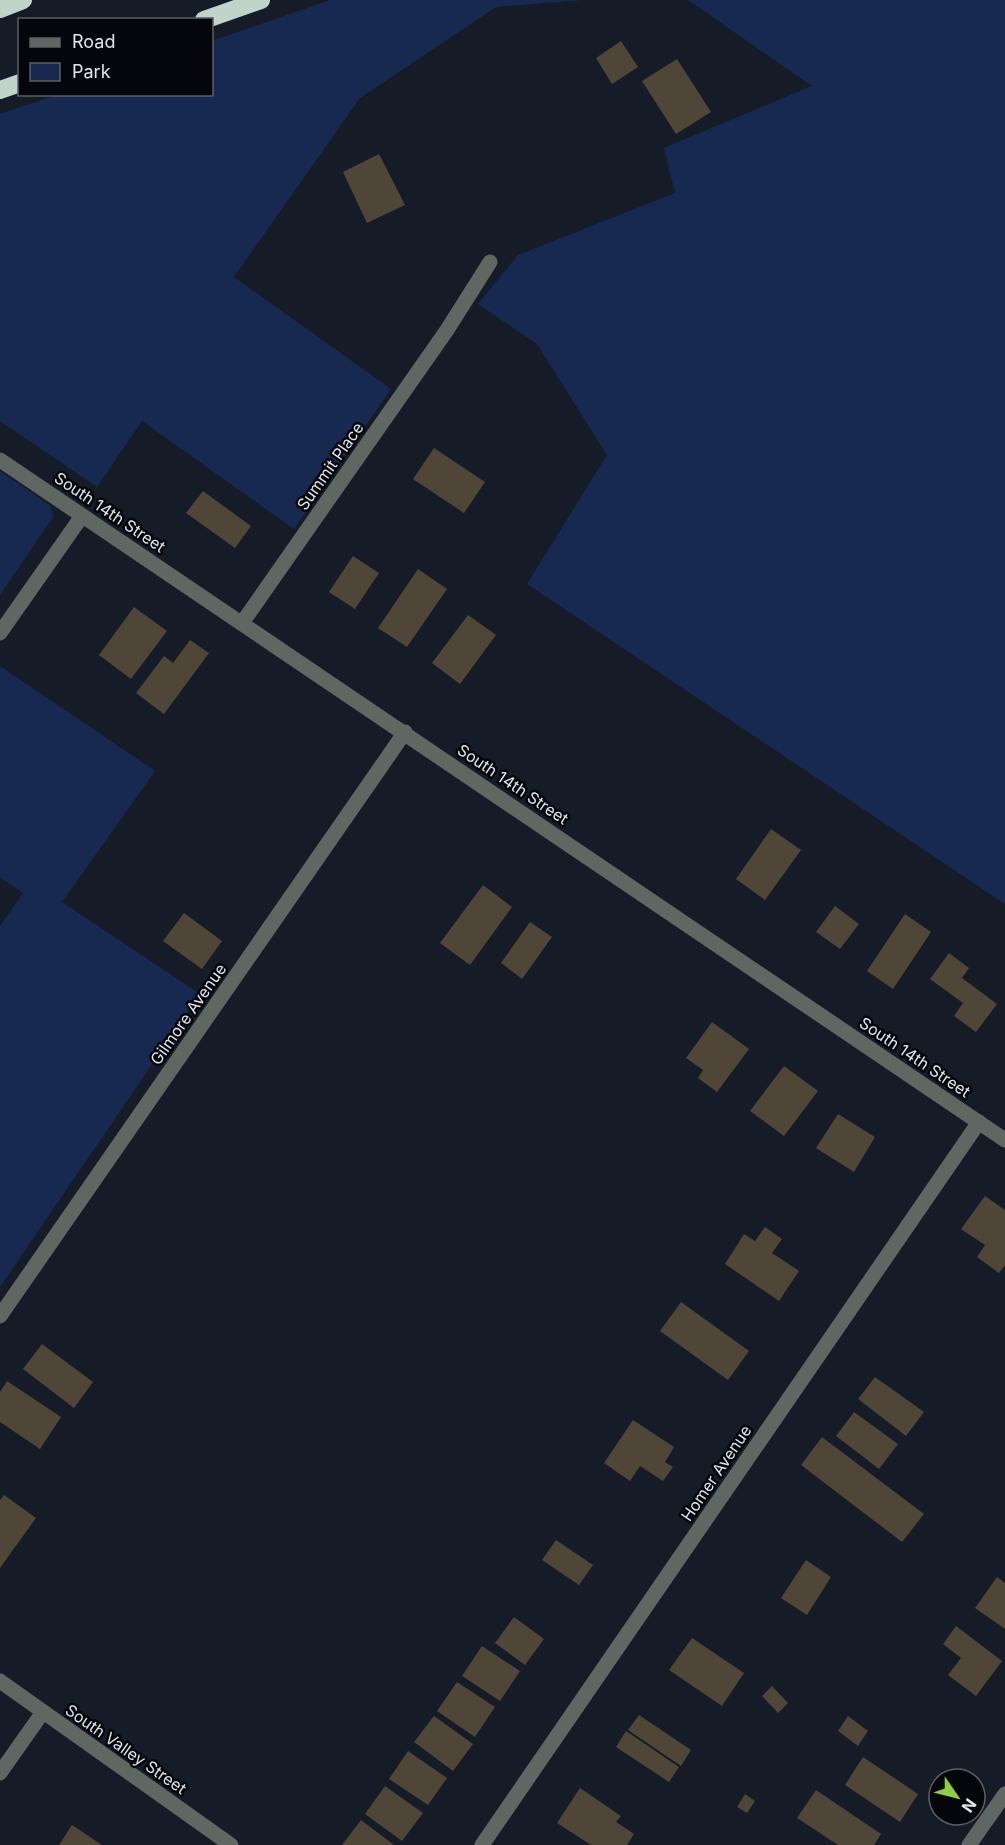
<svg xmlns="http://www.w3.org/2000/svg" width="1005" height="1845" font-family="Inter,sans-serif">
	<style>
		.green { fill: #182951 }
		.building { fill: #4f4638 }
		.lines { fill: none; stroke-linecap: round; stroke-linejoin: round }
		.minor { stroke: #5f6763; stroke-width: 15 }
		.motorway { stroke: #c0d4ca; stroke-width: 18 }
		.labels { text-anchor: middle; stroke-width: 5; stroke-linejoin: round; paint-order: stroke }
		.street-label { font-size: 16px; fill: #e0e5ed; stroke: #05060b }
	</style>
	<rect width="100%" height="100%" fill="#161b28"/>
	<g class="green">
		<path d="M 330,0 L 583,0 L 496,7 L 360,98 L 234,277 L 391,389 L 294,529 L 142,421 L 97,487 L 0,421 L 0,114 L 57,95 L 212,94 L 212,41 Z"/>
		<path d="M 688,0 L 1005,0 L 1005,904 L 527,584 L 607,455 L 537,344 L 478,304 L 518,255 L 675,193 L 664,148 L 812,86 Z"/>
		<path d="M 0,471 L 51,506 L 53,517 L 0,595 Z"/>
		<path d="M 0,666 L 155,771 L 62,902 L 200,994 L 0,1287 L 0,926 L 23,893 L 0,877 Z"/>
	</g>
	<g class="building">
		<path d="M 621,41 L 638,67 L 612,84 L 596,58 Z"/>
		<path d="M 677,59 L 711,112 L 676,134 L 642,81 Z"/>
		<path d="M 379,154 L 405,205 L 367,223 L 343,172 Z"/>
		<path d="M 434,448 L 485,482 L 464,513 L 413,479 Z"/>
		<path d="M 203,491 L 251,526 L 235,548 L 186,513 Z"/>
		<path d="M 353,556 L 379,573 L 355,609 L 329,592 Z"/>
		<path d="M 418,569 L 447,589 L 407,647 L 378,628 Z"/>
		<path d="M 134,607 L 167,631 L 131,679 L 99,655 Z"/>
		<path d="M 468,615 L 496,635 L 460,684 L 432,663 Z"/>
		<path d="M 190,640 L 209,653 L 164,714 L 136,693 L 164,656 L 173,663 Z"/>
		<path d="M 771,829 L 801,850 L 765,900 L 736,879 Z"/>
		<path d="M 483,885 L 512,907 L 470,965 L 440,943 Z"/>
		<path d="M 835,906 L 859,924 L 840,949 L 816,932 Z"/>
		<path d="M 184,913 L 222,941 L 202,969 L 163,941 Z"/>
		<path d="M 905,914 L 931,932 L 893,989 L 867,971 Z"/>
		<path d="M 530,922 L 552,937 L 522,979 L 501,963 Z"/>
		<path d="M 949,953 L 969,968 L 962,978 L 997,1004 L 976,1032 L 954,1016 L 963,1003 L 930,979 Z"/>
		<path d="M 712,1022 L 749,1049 L 717,1092 L 698,1078 L 703,1070 L 686,1058 Z"/>
		<path d="M 784,1066 L 818,1091 L 784,1136 L 750,1111 Z"/>
		<path d="M 838,1114 L 875,1137 L 854,1172 L 816,1148 Z"/>
		<path d="M 985,1196 L 1005,1210 L 1005,1265 L 999,1273 L 977,1257 L 985,1245 L 961,1229 Z"/>
		<path d="M 765,1227 L 782,1239 L 772,1253 L 799,1271 L 779,1301 L 725,1264 L 744,1234 L 755,1241 Z"/>
		<path d="M 681,1302 L 749,1351 L 728,1380 L 660,1331 Z"/>
		<path d="M 42,1344 L 93,1382 L 74,1408 L 23,1369 Z"/>
		<path d="M 875,1377 L 924,1412 L 906,1436 L 858,1399 Z"/>
		<path d="M 7,1381 L 61,1417 L 40,1449 L 0,1422 L 0,1392 Z"/>
		<path d="M 854,1412 L 898,1444 L 879,1469 L 836,1436 Z"/>
		<path d="M 633,1420 L 674,1447 L 665,1462 L 673,1467 L 663,1481 L 640,1466 L 630,1481 L 604,1463 Z"/>
		<path d="M 822,1437 L 924,1514 L 902,1542 L 801,1465 Z"/>
		<path d="M 4,1495 L 36,1518 L 0,1568 L 0,1500 Z"/>
		<path d="M 556,1540 L 593,1565 L 579,1585 L 542,1560 Z"/>
		<path d="M 806,1560 L 831,1577 L 807,1615 L 781,1598 Z"/>
		<path d="M 997,1577 L 1005,1583 L 1005,1629 L 975,1608 Z"/>
		<path d="M 514,1617 L 544,1639 L 525,1665 L 495,1643 Z"/>
		<path d="M 956,1626 L 1002,1661 L 976,1696 L 948,1675 L 961,1658 L 943,1644 Z"/>
		<path d="M 692,1638 L 744,1673 L 722,1706 L 669,1670 Z"/>
		<path d="M 482,1646 L 520,1671 L 500,1701 L 462,1676 Z"/>
		<path d="M 457,1682 L 495,1707 L 475,1737 L 437,1711 Z"/>
		<path d="M 772,1686 L 788,1703 L 778,1713 L 762,1696 Z"/>
		<path d="M 639,1715 L 691,1750 L 681,1766 L 628,1730 Z"/>
		<path d="M 434,1716 L 473,1744 L 453,1771 L 414,1742 Z"/>
		<path d="M 848,1716 L 868,1731 L 858,1746 L 838,1731 Z"/>
		<path d="M 626,1731 L 679,1767 L 669,1782 L 616,1747 Z"/>
		<path d="M 408,1751 L 447,1778 L 428,1805 L 389,1779 Z"/>
		<path d="M 863,1757 L 918,1794 L 900,1822 L 845,1785 Z"/>
		<path d="M 385,1786 L 423,1813 L 402,1841 L 365,1814 Z"/>
		<path d="M 580,1788 L 621,1816 L 616,1822 L 634,1834 L 627,1845 L 591,1845 L 557,1823 Z"/>
		<path d="M 816,1790 L 881,1834 L 874,1845 L 838,1845 L 797,1818 Z"/>
		<path d="M 745,1794 L 755,1801 L 747,1813 L 737,1807 Z"/>
		<path d="M 361,1820 L 394,1845 L 342,1845 Z"/>
		<path d="M 72,1825 L 102,1845 L 59,1845 Z"/>
	</g>
	<g class="lines">
		<g class="minor">
			<path d="M 0,460 L 1005,1140"/>
			<path d="M 242,623 L 447,330 L 490,262"/>
			<path d="M 0,633 L 82,516"/>
			<path d="M 0,1316 L 405,732"/>
			<path d="M 0,1681 L 231,1845"/>
			<path d="M 0,1773 L 43,1712"/>
			<path d="M 482,1845 L 979,1122"/>
			<path d="M 969,1845 L 1005,1794"/>
		</g>
		<g class="motorway">
			<path d="M 0,9 L 23,0"/>
			<path d="M 204,20 L 261,0"/>
			<path d="M 0,90 L 20,83"/>
		</g>
	</g>
	<g class="labels">
		<g class="street-label">
			<text transform="translate(330 466) rotate(-55)" y="6">Summit Place</text>
			<text transform="translate(110 512) rotate(34)" y="6">South 14th Street</text>
			<text transform="translate(513 784) rotate(34)" y="6">South 14th Street</text>
			<text transform="translate(188 1014) rotate(-55)" y="6">Gilmore Avenue</text>
			<text transform="translate(915 1057) rotate(34)" y="6">South 14th Street</text>
			<text transform="translate(716 1473) rotate(-56)" y="6">Homer Avenue</text>
			<text transform="translate(126 1749) rotate(35)" y="6">South Valley Street</text>
		</g>
	</g>
	<rect x="18" y="18" width="195" height="78" fill="#05060b" stroke="#5d5f65" stroke-width="1.5"/>
	<rect x="30" y="38" width="30" height="9" fill="#5f6763" stroke="#5d5f65" stroke-width="1.5"/>
	<text x="72" y="48" font-size="18" fill="#e0e5ed">Road</text>
	<rect x="30" y="63" width="30" height="18" fill="#182951" stroke="#5d5f65" stroke-width="1.5"/>
	<text x="72" y="78" font-size="18" fill="#e0e5ed">Park</text>
	<g transform="translate(957 1797) rotate(125)"><circle r="28" fill="#05060b" stroke="#5d5f65" stroke-width="1.5"/>
	<path d="M0-4.5L10 22L0 15L-10 22Z" fill="#90cd41"/>
	<text y="-9" font-size="16" font-weight="bold" text-anchor="middle" fill="#e0e5ed">N</text>
	</g>
</svg>
